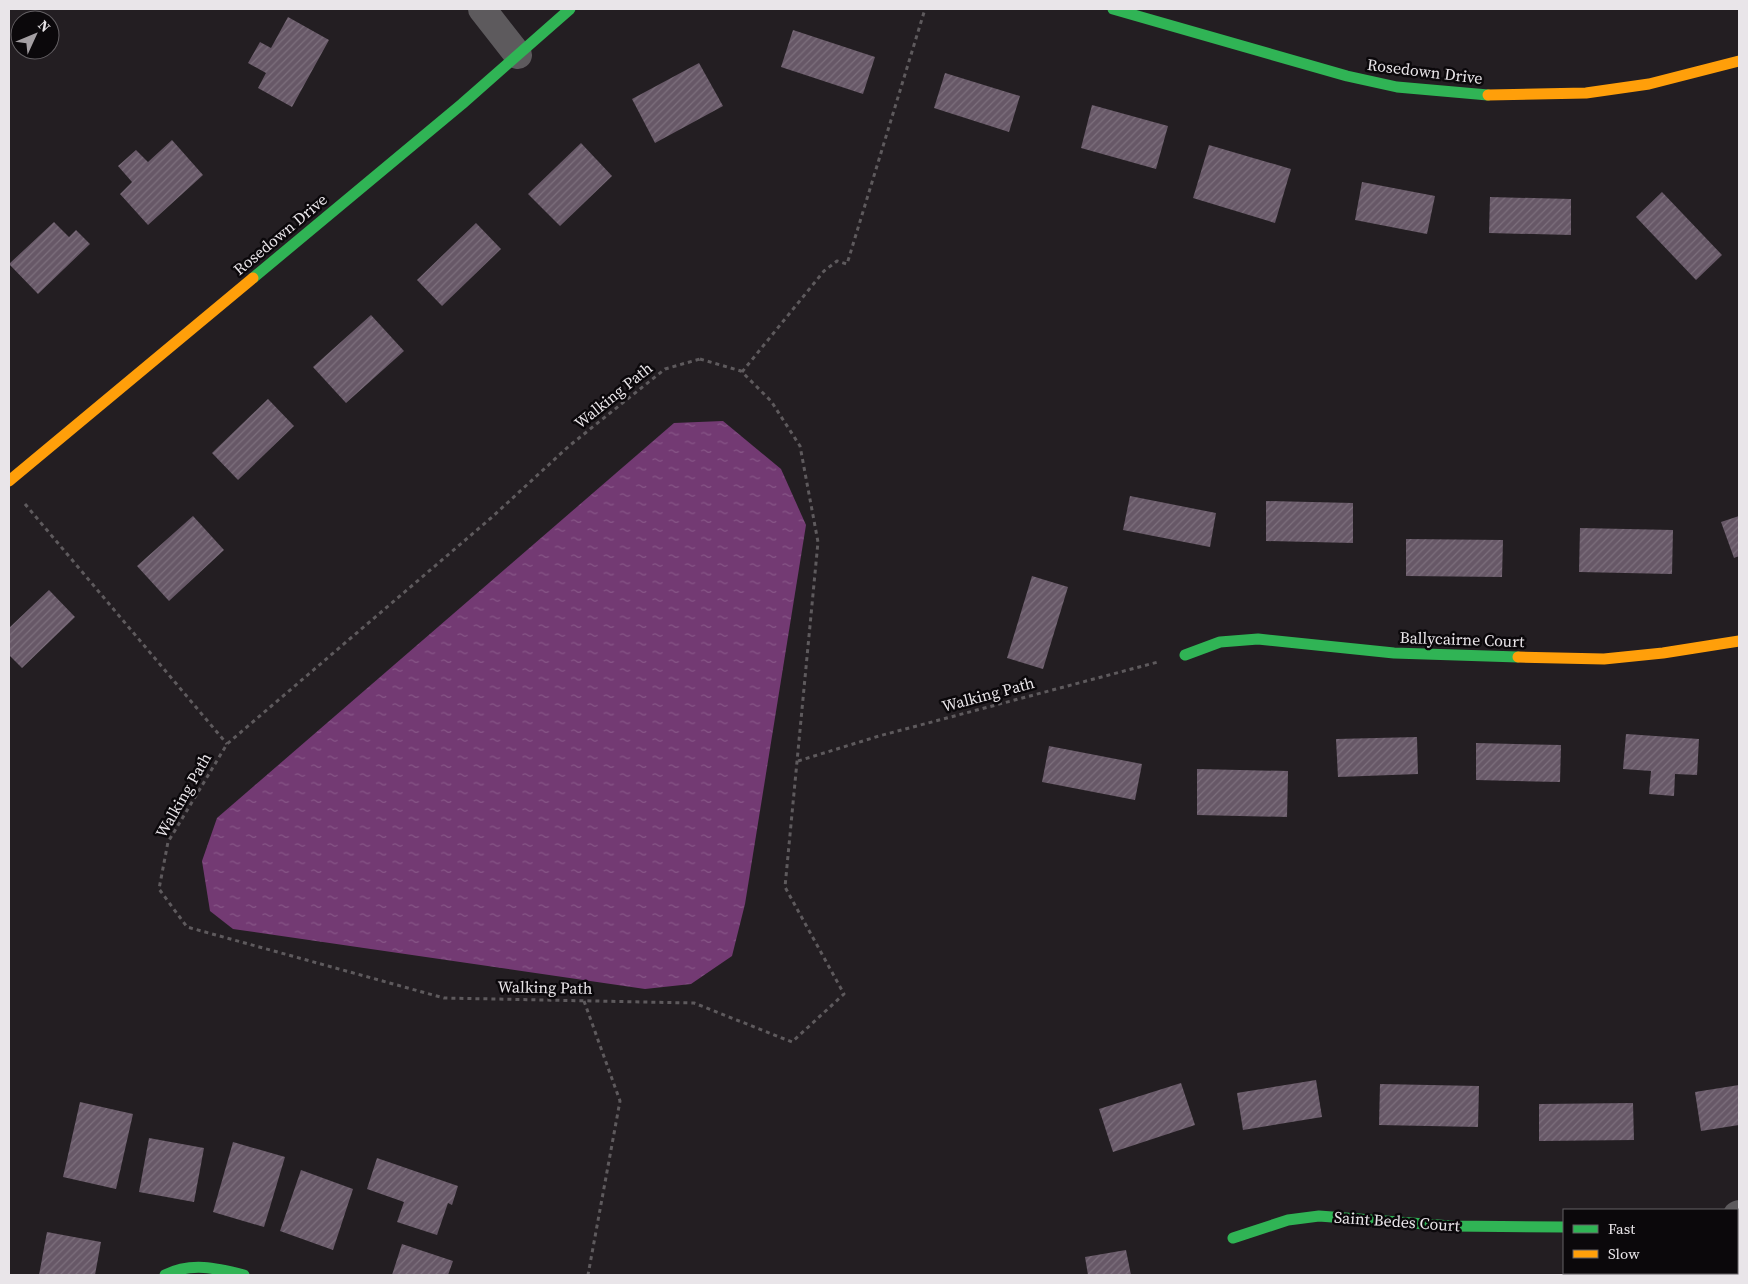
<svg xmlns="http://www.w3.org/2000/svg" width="1748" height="1284" font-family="'Source Serif 4',serif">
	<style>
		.water { fill: url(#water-ripples) }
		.building { fill: url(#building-hatch) }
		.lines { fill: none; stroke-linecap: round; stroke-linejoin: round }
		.path { stroke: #5e5a5d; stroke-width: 3; stroke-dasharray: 4 4; stroke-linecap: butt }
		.street { stroke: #5d5a5d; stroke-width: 28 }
		.fast { stroke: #30b455; stroke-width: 11 }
		.slow { stroke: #ff9f0a; stroke-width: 11 }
		.labels { text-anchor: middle; stroke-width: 5; stroke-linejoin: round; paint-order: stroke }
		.street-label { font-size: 16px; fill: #e9e5e9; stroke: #0b080b }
	</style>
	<defs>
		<pattern id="water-ripples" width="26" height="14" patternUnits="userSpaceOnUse" patternTransform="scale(1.25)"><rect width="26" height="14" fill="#733a73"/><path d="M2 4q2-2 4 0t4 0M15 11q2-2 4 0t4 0" fill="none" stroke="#875687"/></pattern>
		<pattern id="building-hatch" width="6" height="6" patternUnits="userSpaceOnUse" patternTransform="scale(1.25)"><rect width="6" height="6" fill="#675867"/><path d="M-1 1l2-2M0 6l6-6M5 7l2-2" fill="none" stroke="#7d707d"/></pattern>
	</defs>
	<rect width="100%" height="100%" fill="#231e22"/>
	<path class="water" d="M 723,421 L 781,469 L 806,525 L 745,904 L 732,956 L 691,984 L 645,989 L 233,929 L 210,911 L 202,861 L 217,818 L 674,423 Z"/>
	<g class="building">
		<path d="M 288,17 L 329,40 L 292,107 L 258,88 L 266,73 L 248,63 L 260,42 L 271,48 Z"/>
		<path d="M 793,30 L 875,57 L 863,94 L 781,67 Z"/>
		<path d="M 699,63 L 723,106 L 655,143 L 632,99 Z"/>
		<path d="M 945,73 L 1020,96 L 1009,132 L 934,108 Z"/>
		<path d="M 1092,105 L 1168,126 L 1156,169 L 1081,148 Z"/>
		<path d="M 172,140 L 203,175 L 148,225 L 120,194 L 132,182 L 118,166 L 136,150 L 148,162 Z"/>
		<path d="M 581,143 L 612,176 L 560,226 L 528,194 Z"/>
		<path d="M 1209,145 L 1291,169 L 1275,223 L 1193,198 Z"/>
		<path d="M 1362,182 L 1435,196 L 1427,234 L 1355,220 Z"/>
		<path d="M 1662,192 L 1722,255 L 1696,280 L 1636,217 Z"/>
		<path d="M 1490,197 L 1571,199 L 1571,235 L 1489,233 Z"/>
		<path d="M 54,222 L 69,237 L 76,230 L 90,244 L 38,294 L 9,264 Z"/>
		<path d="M 476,223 L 501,249 L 442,306 L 417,280 Z"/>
		<path d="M 371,315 L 404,351 L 346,403 L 313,367 Z"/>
		<path d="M 268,399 L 294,426 L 238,480 L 212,453 Z"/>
		<path d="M 1130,496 L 1216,513 L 1210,547 L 1123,530 Z"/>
		<path d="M 1266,501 L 1353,503 L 1353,543 L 1266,541 Z"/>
		<path d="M 193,516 L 224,550 L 169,601 L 137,566 Z"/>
		<path d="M 1739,516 L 1739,556 L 1734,558 L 1721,522 Z"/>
		<path d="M 1580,528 L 1673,530 L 1672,574 L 1579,572 Z"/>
		<path d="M 1406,539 L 1503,540 L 1502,577 L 1406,576 Z"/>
		<path d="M 1032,576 L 1068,587 L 1043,669 L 1007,658 Z"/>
		<path d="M 49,590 L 75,617 L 22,668 L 9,655 L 9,628 Z"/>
		<path d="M 1626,734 L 1699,739 L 1697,775 L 1675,774 L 1674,796 L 1649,794 L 1651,771 L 1623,769 Z"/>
		<path d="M 1417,737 L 1418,774 L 1338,777 L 1336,739 Z"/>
		<path d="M 1476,743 L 1561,745 L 1560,782 L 1476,780 Z"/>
		<path d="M 1049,746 L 1142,764 L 1135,800 L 1042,782 Z"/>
		<path d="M 1197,769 L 1288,771 L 1287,817 L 1197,815 Z"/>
		<path d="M 1316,1080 L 1322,1117 L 1243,1130 L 1237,1093 Z"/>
		<path d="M 1181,1083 L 1195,1125 L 1113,1152 L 1099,1109 Z"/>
		<path d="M 1380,1084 L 1479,1086 L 1478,1127 L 1379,1125 Z"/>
		<path d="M 1739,1085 L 1739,1125 L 1701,1131 L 1695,1092 Z"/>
		<path d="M 80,1102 L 133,1114 L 116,1189 L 63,1177 Z"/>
		<path d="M 1633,1103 L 1634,1140 L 1539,1141 L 1539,1104 Z"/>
		<path d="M 149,1138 L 204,1148 L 194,1202 L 139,1192 Z"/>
		<path d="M 233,1142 L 285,1157 L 264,1227 L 213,1212 Z"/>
		<path d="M 377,1158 L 458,1186 L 452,1205 L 448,1203 L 437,1235 L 397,1222 L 404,1202 L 367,1189 Z"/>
		<path d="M 301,1170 L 353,1189 L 333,1250 L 280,1231 Z"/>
		<path d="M 47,1232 L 101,1242 L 95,1275 L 39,1275 Z"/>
		<path d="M 402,1244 L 453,1261 L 448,1275 L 392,1275 Z"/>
		<path d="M 1126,1250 L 1131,1275 L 1088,1275 L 1085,1257 Z"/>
	</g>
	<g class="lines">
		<g class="path">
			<path d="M 700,359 L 741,371 L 771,401 L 800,446 L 818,542 L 785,887 L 844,994 L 792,1042 L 694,1003 L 444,998 L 187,927 L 159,889 L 168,842 L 227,744 L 491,518 L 569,446 L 665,369 Z"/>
			<path d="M 742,372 L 824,271 L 837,261 L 847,264 L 925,9"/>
			<path d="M 25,504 L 227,744"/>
			<path d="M 798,761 L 879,736 L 1158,662"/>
			<path d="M 584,1001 L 620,1101 L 588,1275"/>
		</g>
		<g class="street">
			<path d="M 482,9 L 518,55"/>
			<path d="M 1737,1215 L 1739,1214"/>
		</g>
		<g class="fast">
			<path d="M 1113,9 L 1347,76 L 1397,87 L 1488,95"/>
			<path d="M 253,278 L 462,104 L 570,9"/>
			<path d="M 1185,655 L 1220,642 L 1258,639 L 1394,653 L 1518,657"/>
			<path d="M 1233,1238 L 1288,1220 L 1319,1216 L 1451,1226 L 1564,1227"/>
			<path d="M 165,1275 C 191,1262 216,1268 244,1275"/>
		</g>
		<g class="slow">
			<path d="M 1488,95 L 1586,93 L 1649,84 L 1739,61"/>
			<path d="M 9,481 L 253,278"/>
			<path d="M 1518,657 L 1604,659 L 1663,653 L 1739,641"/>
		</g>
	</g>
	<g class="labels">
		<g class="street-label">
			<text transform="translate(1425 71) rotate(7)" y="6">Rosedown Drive</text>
			<text transform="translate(280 234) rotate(-40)" y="6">Rosedown Drive</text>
			<text transform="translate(613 395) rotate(-39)" y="6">Walking Path</text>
			<text transform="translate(1462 639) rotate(2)" y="6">Ballycairne Court</text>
			<text transform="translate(988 694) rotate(-15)" y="6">Walking Path</text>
			<text transform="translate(183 795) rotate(-60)" y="6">Walking Path</text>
			<text transform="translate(545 987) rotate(1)" y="6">Walking Path</text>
			<text transform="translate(1397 1221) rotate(4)" y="6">Saint Bedes Court</text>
		</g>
	</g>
	<rect width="1748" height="1284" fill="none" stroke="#e9e5e9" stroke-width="20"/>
	<rect x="1563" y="1209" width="175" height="65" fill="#0b080b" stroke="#646064"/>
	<rect x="1573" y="1225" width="25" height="8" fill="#30b455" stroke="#646064"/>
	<text x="1608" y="1234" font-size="15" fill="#e9e5e9">Fast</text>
	<rect x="1573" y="1250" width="25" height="8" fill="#ff9f0a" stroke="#646064"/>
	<text x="1608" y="1259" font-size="15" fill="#e9e5e9">Slow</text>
	<g transform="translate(35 35) rotate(46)"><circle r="24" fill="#0b080b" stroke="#646064"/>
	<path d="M0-4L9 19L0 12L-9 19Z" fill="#a49fa3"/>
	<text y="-8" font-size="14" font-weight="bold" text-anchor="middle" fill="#e9e5e9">N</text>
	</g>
</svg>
